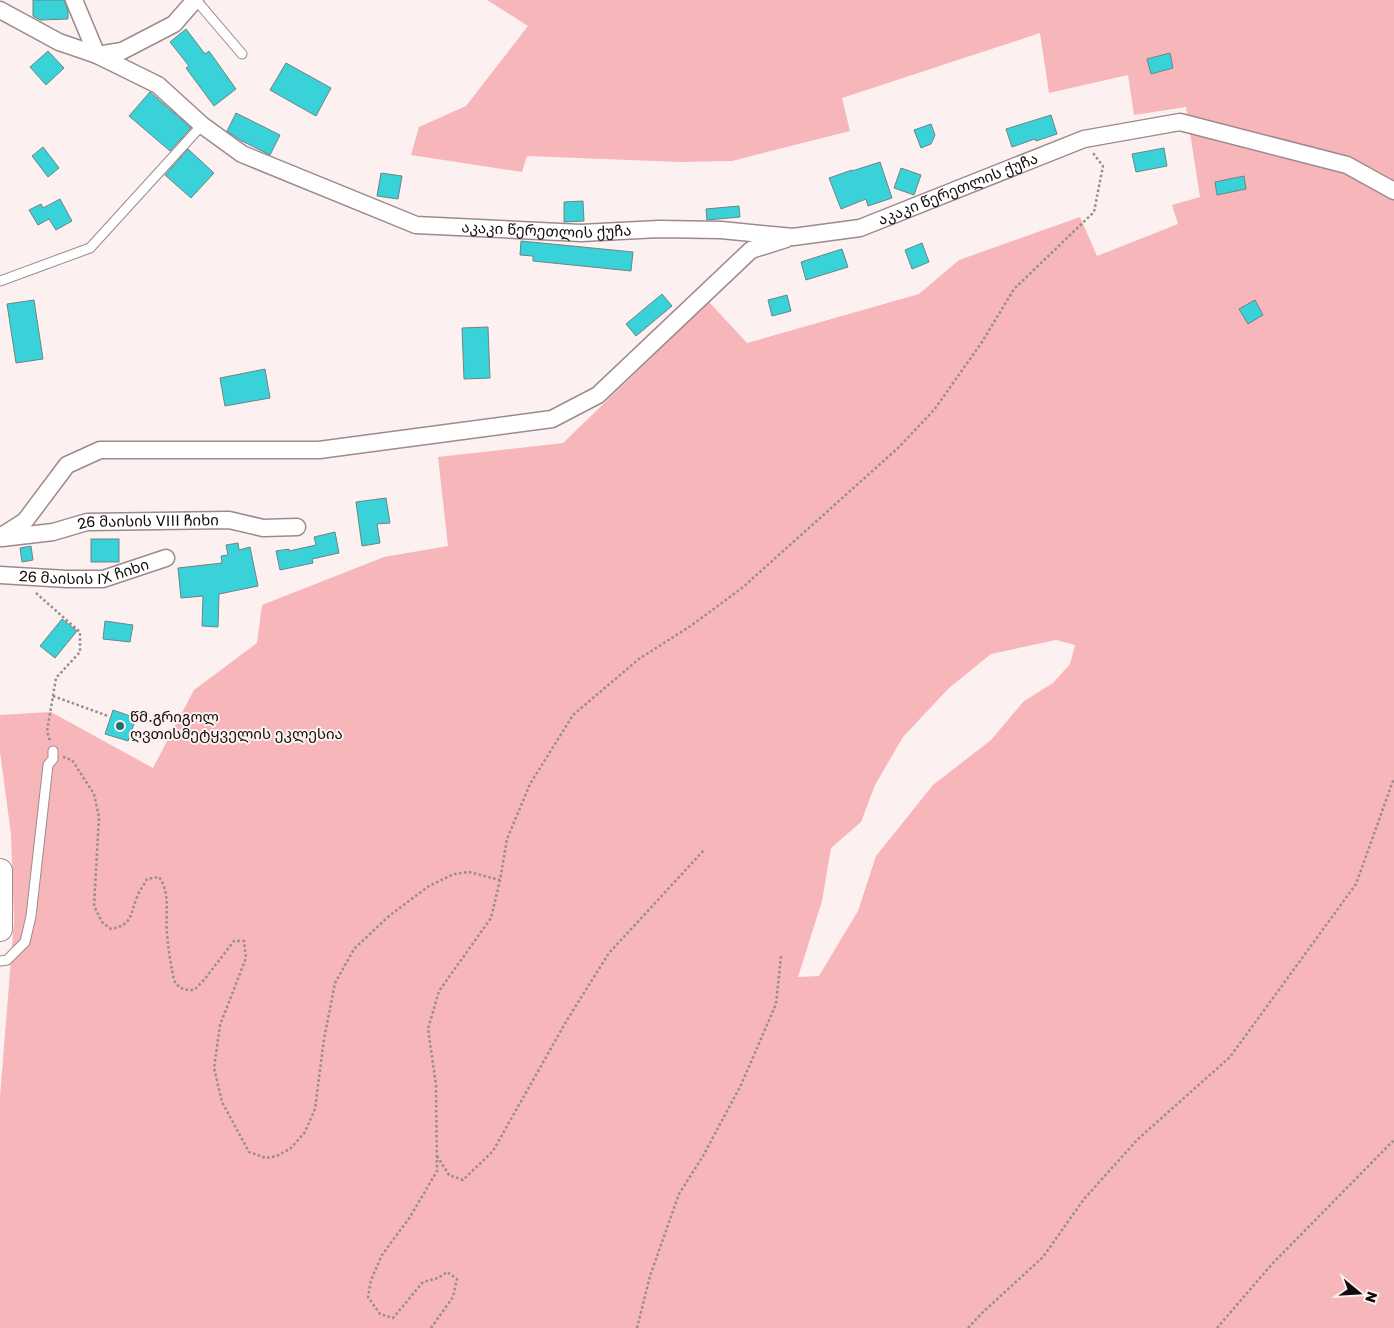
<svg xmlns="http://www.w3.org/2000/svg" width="1394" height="1328" font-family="'Golos Text','Noto Sans Georgian',sans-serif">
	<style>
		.green { fill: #f7b6ba; fill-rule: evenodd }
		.building { fill: #38d2d8; stroke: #6f8484 }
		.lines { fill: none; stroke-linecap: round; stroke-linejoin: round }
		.lane-casing { stroke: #9e8a8b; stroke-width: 11 }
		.street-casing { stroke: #9e8a8b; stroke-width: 19 }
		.secondary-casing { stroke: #9e8a8b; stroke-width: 26 }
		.path { stroke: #978d8d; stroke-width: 2.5; stroke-dasharray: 2.5 2.5; stroke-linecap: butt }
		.lane { stroke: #fff; stroke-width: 9 }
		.street { stroke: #fff; stroke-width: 16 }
		.secondary { stroke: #fff; stroke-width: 24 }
		.poi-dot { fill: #216d70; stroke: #fdf0f0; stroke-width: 2 }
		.labels { text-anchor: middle; stroke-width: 4; stroke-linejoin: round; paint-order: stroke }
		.street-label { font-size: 15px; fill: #120b0b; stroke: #fdf0f0 }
		.poi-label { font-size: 15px; fill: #120b0b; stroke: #fdf0f0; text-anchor: start }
	</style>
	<rect width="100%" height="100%" fill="#fdf0f0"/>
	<path class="green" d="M 487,0 L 1394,0 L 1394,1328 L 0,1328 L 0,1097 L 14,921 L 11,834 L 0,752 L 0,715 L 51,712 L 153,768 L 194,690 L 257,643 L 262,605 L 384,557 L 448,546 L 438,457 L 563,443 L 709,302 L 747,343 L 919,294 L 959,260 L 1080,217 L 1097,256 L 1178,224 L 1172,205 L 1200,197 L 1186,107 L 1134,115 L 1128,75 L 1049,93 L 1040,33 L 842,98 L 850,131 L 732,161 L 680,162 L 527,156 L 522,172 L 411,155 L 419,127 L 466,106 L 528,26 ZM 1056,640 L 1075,645 L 1070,664 L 1053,683 L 1024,701 L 991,740 L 933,785 L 876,856 L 858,911 L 819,976 L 798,977 L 822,901 L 831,848 L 861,822 L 875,785 L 903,737 L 949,688 L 991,654 Z"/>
	<g class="building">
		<path d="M 33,0 L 64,0 L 68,11 L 68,19 L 40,20 L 33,16 Z"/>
		<path d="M 186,29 L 205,54 L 209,51 L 236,89 L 214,106 L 186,68 L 189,66 L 170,42 Z"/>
		<path d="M 48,51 L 64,68 L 46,85 L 30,67 Z"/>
		<path d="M 1170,53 L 1173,68 L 1151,74 L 1147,59 Z"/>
		<path d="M 286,63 L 331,88 L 316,116 L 270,90 Z"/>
		<path d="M 150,92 L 191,128 L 170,151 L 129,116 Z"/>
		<path d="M 236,113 L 280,135 L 270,155 L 240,140 L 227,131 Z"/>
		<path d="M 1051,115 L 1057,134 L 1036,141 L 1035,139 L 1012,147 L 1006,129 Z"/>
		<path d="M 931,124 L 935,135 L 931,144 L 921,148 L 914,130 Z"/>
		<path d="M 43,147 L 59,168 L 48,177 L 32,156 Z"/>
		<path d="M 1164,148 L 1167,166 L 1136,172 L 1132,154 Z"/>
		<path d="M 188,149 L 214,173 L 191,198 L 165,175 Z"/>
		<path d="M 880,162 L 892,198 L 868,206 L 866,199 L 841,209 L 829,178 L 852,170 L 852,171 Z"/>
		<path d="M 901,168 L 921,175 L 914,195 L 894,188 Z"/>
		<path d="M 381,173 L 402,176 L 398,199 L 377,196 Z"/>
		<path d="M 1244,176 L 1246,189 L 1217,195 L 1215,182 Z"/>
		<path d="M 60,199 L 72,221 L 56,230 L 49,219 L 38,225 L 29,210 L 41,204 L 43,208 Z"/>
		<path d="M 583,201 L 584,221 L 564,222 L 564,202 Z"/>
		<path d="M 739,206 L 740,217 L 707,220 L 706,209 Z"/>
		<path d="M 521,241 L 633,252 L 631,271 L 533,261 L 533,256 L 520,255 Z"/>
		<path d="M 922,243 L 929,262 L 912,269 L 905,250 Z"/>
		<path d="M 842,249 L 848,267 L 806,280 L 801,262 Z"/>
		<path d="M 662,294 L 672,306 L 636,336 L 626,324 Z"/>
		<path d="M 787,295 L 791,311 L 772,316 L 768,300 Z"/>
		<path d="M 34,300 L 43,359 L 16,363 L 7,304 Z"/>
		<path d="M 1255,300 L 1263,315 L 1248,324 L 1239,309 Z"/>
		<path d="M 488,327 L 490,378 L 464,379 L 462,328 Z"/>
		<path d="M 265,369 L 270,398 L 225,406 L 220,378 Z"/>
		<path d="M 386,498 L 390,523 L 377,524 L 380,543 L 362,546 L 356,502 Z"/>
		<path d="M 335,532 L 339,553 L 312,559 L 313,563 L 280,570 L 276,551 L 289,549 L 289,551 L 316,545 L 314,537 Z"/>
		<rect x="91" y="539" width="28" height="23"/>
		<path d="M 238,543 L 239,550 L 250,547 L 258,586 L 219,594 L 218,627 L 202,626 L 203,596 L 181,598 L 178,568 L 222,563 L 221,556 L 228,555 L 226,545 Z"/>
		<path d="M 31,546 L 33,560 L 22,562 L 20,548 Z"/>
		<path d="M 62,619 L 77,631 L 55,658 L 40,646 Z"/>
		<path d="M 105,621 L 133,625 L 130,642 L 103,639 Z"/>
		<path d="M 113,710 L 136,718 L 128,741 L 105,734 Z"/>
	</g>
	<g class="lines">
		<g class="lane-casing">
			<g id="lane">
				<path d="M 196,0 L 242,54"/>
				<path d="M 0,281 L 90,248 L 202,125"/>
				<path d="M 0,961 L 7,960 L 25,942 L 31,916 L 48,765 L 53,759 L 53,751"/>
			</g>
		</g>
		<g class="street-casing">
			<g id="street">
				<path id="s1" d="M 74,0 L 97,55 L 158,85 L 202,125 L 242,154 L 416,225 L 581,233 L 659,229 L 721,230 L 793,237 L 860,228 L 1084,139 L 1180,122 L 1347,165 L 1394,191"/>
				<path d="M 0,10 L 59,42 L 97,55 L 122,51 L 174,24 L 195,0"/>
				<path d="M 0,537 L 25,521 L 67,465 L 100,450 L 319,450 L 552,419 L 598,395 L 751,250 L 786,239"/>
				<path id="s2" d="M 2,538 L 53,532 L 87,522 L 229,520 L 263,528 L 297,527"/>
				<path id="s3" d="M 0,575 L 67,579 L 103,579 L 166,558"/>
			</g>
		</g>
		<g class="secondary-casing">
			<path id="secondary" d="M 0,871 L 0,929"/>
		</g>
		<g class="path">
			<path d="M 36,593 L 80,632 L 80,652 L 56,678 L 47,731 L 50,741"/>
			<path d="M 53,696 L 108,716"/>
			<path d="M 63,757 L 72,760 L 94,794 L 99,817 L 94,906 L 102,922 L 111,929 C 133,925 130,914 137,897 C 139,891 144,885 147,879 L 159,877 C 171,894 165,913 167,933 C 168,949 171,965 174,980 C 179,989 184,990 194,990 L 204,980 L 234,941 L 244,941 L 246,958 L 220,1025 L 214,1068 L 222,1102 L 249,1152 L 266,1158 L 277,1156 L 291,1148 L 305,1132 L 315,1109 L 324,1039 L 335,983 L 354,949 L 389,916 L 429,886 L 454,874 L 469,872 L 500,880"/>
			<path d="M 437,1156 L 449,1175 L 463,1180 L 493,1151 L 567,1020 L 609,953 L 704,850"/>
			<path d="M 431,1328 L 453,1297 L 457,1279 L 447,1272 L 438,1278 L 423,1282 L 393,1318 L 380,1314 L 368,1297 L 371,1280 L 382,1255 L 410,1217 L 437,1171 L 436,1085 L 428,1029 L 439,991 L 491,918 L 500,880 L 507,839 L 530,784 L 573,715 L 639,659 L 692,625 L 742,588 L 898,448 L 934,410 L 982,342 L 1014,289 L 1094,212 L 1103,166 L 1093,153"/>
			<path d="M 637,1328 L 650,1276 L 679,1194 L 703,1156 L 741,1085 L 776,1004 L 781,956"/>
			<path d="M 968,1328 L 982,1313 L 1043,1257 L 1084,1199 L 1138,1139 L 1230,1057 L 1356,884 L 1394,778"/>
			<path d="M 1217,1328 L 1272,1264 L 1394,1140"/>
		</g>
		<use href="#lane" class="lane"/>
		<use href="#street" class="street"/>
		<use href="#secondary" class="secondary"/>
	</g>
	<circle class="poi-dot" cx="120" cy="726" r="5"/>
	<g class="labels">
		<g class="street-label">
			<text dy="5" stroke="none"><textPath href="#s1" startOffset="975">აკაკი წერეთლის ქუჩა</textPath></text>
			<text dy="5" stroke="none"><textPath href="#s1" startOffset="555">აკაკი წერეთლის ქუჩა</textPath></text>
			<text dy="5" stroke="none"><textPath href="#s2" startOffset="148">26 მაისის VIII ჩიხი</textPath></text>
			<text dy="5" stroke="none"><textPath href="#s3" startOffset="85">26 მაისის IX ჩიხი</textPath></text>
		</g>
		<g class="poi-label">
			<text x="130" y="722">წმ.გრიგოლ<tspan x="130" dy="17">ღვთისმეტყველის ეკლესია</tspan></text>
		</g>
	</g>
	<g transform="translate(1359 1293) rotate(108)" stroke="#fdf0f0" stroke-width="4" paint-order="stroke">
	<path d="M0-4L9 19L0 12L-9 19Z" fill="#120b0b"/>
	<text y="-8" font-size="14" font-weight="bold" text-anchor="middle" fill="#120b0b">N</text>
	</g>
</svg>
